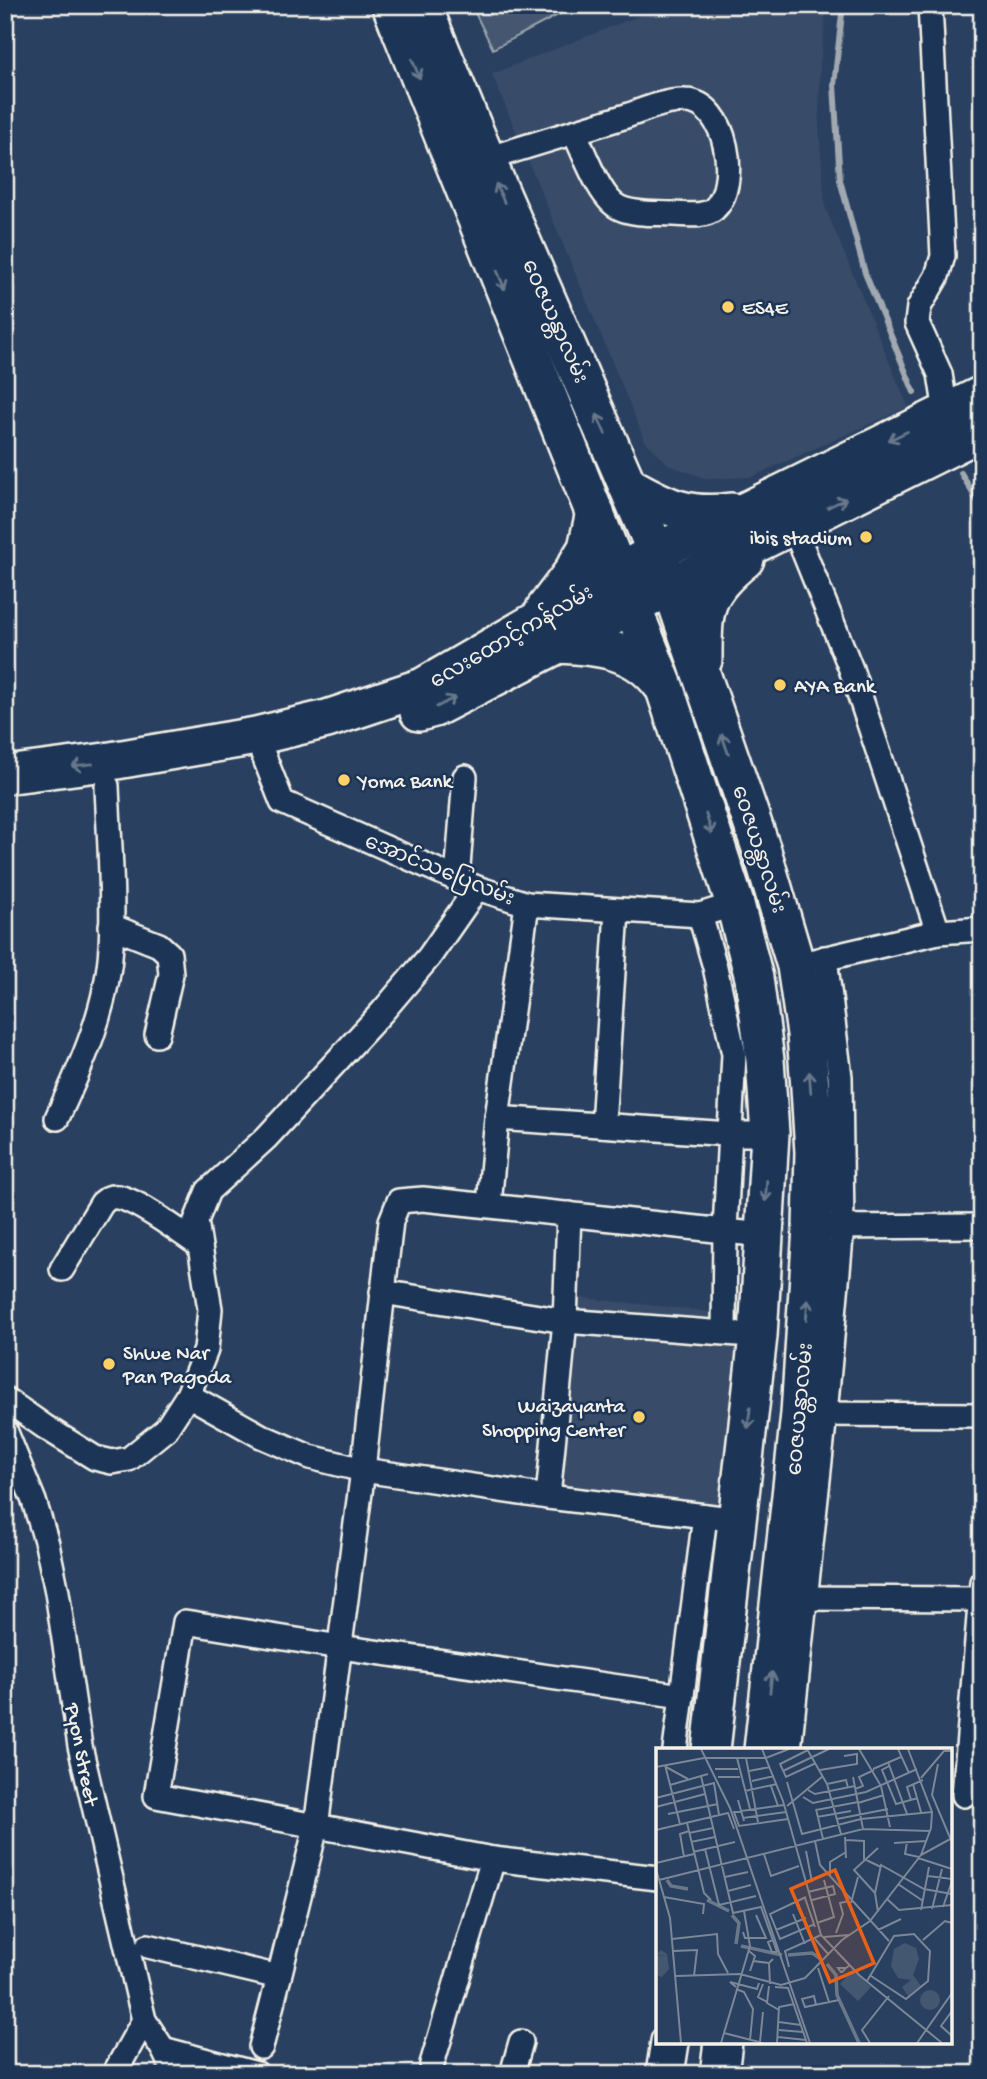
<svg xmlns="http://www.w3.org/2000/svg" width="987" height="2079" font-family="'Gochi Hand','Noto Sans Myanmar',sans-serif">
	<style>
		.built { fill: #374c69 }
		.green { fill: #445771; stroke: #9ca4ac; stroke-width: 2 }
		.lines { fill: none; stroke-linecap: round; stroke-linejoin: round }
		.stream { stroke: #a1a8b0; stroke-width: 6 }
		.street-casing { stroke: #f4f1e8; stroke-width: 28 }
		.primary-casing { stroke: #f4f1e8; stroke-width: 42 }
		.street { stroke: #1d3557; stroke-width: 23 }
		.primary { stroke: #1d3557; stroke-width: 37 }
		.oneway { stroke: #68778a }
		.poi-dot { fill: #ffd166; stroke: #1d3557; stroke-width: 2.5 }
		.labels { text-anchor: middle; stroke-width: 5; stroke-linejoin: round; paint-order: stroke }
		.poi-label { font-size: 21px; fill: #f4f1e8; stroke: #1d3557; text-anchor: start }
		.street-label { font-size: 21px; fill: #f4f1e8; stroke: #1d3557 }
		.inset-river { fill: none; stroke: #6a788a; stroke-width: 3.5 }
		.inset-road { fill: none; stroke: #7b8796; stroke-width: 2 }
		.view { fill: #e96117; fill-opacity: 0.15; stroke: #e96117; stroke-width: 3.5 }
		.inset-edge { fill: none; stroke: #f4f1e8; stroke-width: 3.5 }
	</style>
	<rect width="100%" height="100%" fill="#2a4060"/>
	<filter id="ink" filterUnits="userSpaceOnUse"><feTurbulence type="fractalNoise" baseFrequency=".0143" numOctaves="2"/><feDisplacementMap in="SourceGraphic" scale="14" xChannelSelector="R" yChannelSelector="G"/><feConvolveMatrix kernelMatrix="1 2 1 2 8 2 1 2 1" color-interpolation-filters="sRGB"/></filter>
	<g filter="url(#ink)">
		<g class="built">
			<path d="M 666,5 L 827,5 L 820,64 L 819,127 L 825,207 L 908,407 L 751,477 L 707,479 L 669,465 L 645,441 L 492,74 Z"/>
			<path d="M 556,1295 L 741,1315 L 717,1533 L 536,1508 Z"/>
		</g>
		<path class="green" d="M 471,5 L 577,5 L 493,49 Z"/>
		<g class="lines">
			<g class="stream">
				<path d="M 843,5 L 834,85 L 840,180 L 865,273 L 914,392"/>
				<path d="M 961,473 L 982,509"/>
			</g>
			<g class="street-casing">
				<g id="street">
					<path d="M 930,5 L 943,256 L 937,276 L 919,307 L 917,323 L 940,374 L 946,412"/>
					<path d="M 486,159 C 531,145 577,131 623,117 C 642,111 664,100 685,101 C 728,101 740,186 714,209 C 703,218 686,214 673,214 C 656,213 635,215 620,208 C 600,200 584,152 574,132"/>
					<path d="M 793,525 L 851,669 L 938,932"/>
					<path d="M 256,736 L 282,802 L 477,888 L 527,904 L 700,915 L 735,904"/>
					<path d="M 457,879 L 465,777"/>
					<path d="M 700,915 L 715,967 L 734,1054 L 725,1230 L 724,1332"/>
					<path d="M 111,926 L 159,945 L 169,954 L 171,974 L 157,1035"/>
					<path d="M 810,962 L 938,932 L 982,929"/>
					<path d="M 57,1118 C 82,1065 108,1006 111,946 C 114,894 109,838 107,786"/>
					<path d="M 497,1118 L 730,1134 L 770,1134"/>
					<path d="M 603,1125 L 617,911"/>
					<path d="M 489,1205 L 497,1118 L 527,904"/>
					<path d="M 827,1227 L 982,1226"/>
					<path d="M 62,1269 L 102,1203 C 107,1199 110,1196 117,1197 C 137,1199 181,1233 199,1245"/>
					<path d="M 382,1292 L 565,1321 L 738,1334"/>
					<path d="M 188,1395 L 261,1436 L 310,1457 L 363,1470 L 548,1497 L 739,1520"/>
					<path d="M 5,1399 L 45,1427 L 95,1458 L 112,1462 L 129,1459 L 166,1429 L 188,1395 L 206,1350 L 210,1309 L 196,1221 L 208,1191 L 266,1138 L 383,1011 L 429,957 L 477,888"/>
					<path d="M 810,1414 L 982,1415"/>
					<path d="M 5,1430 L 34,1501 L 47,1544 L 57,1592 L 80,1746 L 144,2020 L 163,2049 L 175,2074"/>
					<path d="M 548,1497 L 565,1321 L 569,1214"/>
					<path d="M 792,1598 L 982,1599"/>
					<path d="M 675,1750 L 705,1516"/>
					<path d="M 789,1750 L 825,1414 L 842,1227 L 840,1077 L 825,958"/>
					<path d="M 964,1795 L 982,1582"/>
					<path d="M 658,1878 L 493,1859 L 156,1796 L 185,1622 L 340,1647 L 682,1696"/>
					<path d="M 148,1946 L 279,1977 L 261,2047"/>
					<path d="M 279,1977 L 316,1827 L 363,1470 L 391,1221 L 399,1201 L 423,1199 L 763,1235"/>
					<path d="M 163,2049 L 257,2074"/>
					<path d="M 432,2064 L 493,1859"/>
					<path d="M 114,2074 L 144,2020"/>
					<path d="M 512,2074 L 521,2042"/>
				</g>
			</g>
			<g class="primary-casing">
				<g id="primary">
					<path d="M 391,5 L 665,689 L 735,904 L 754,978 L 765,1060 L 770,1134 L 758,1336 L 711,1750"/>
					<path d="M 422,5 L 486,159 L 671,586 L 762,851 L 796,966 L 806,1034 L 810,1088 L 814,1152 L 812,1228 L 800,1414 L 763,1750"/>
					<path d="M 629,486 C 666,507 688,518 731,512"/>
					<path d="M 545,609 L 570,576 L 587,548 L 595,512"/>
					<path d="M 558,644 C 599,646 636,649 662,685"/>
					<path d="M 703,660 C 703,608 703,593 745,559"/>
					<path d="M 419,712 L 434,708 L 671,586 L 982,431"/>
					<path d="M 5,775 L 105,762 L 256,736 L 327,719 L 423,687 L 657,551 L 750,509 L 982,395"/>
					<path d="M 665,2074 L 670,2042"/>
					<path d="M 719,2074 L 723,2042"/>
				</g>
			</g>
			<use href="#street" class="street"/>
			<use href="#primary" class="primary"/>
		</g>
		<defs><path id="oneway-shaft" d="M-6 0H5M1.5-3L5.5 0L1.5 3" fill="none" stroke-width="1.6" stroke-linecap="round" stroke-linejoin="round" transform="scale(1.75)"/></defs>
		<g class="oneway">
			<use href="#oneway-shaft" transform="translate(416 69) rotate(68)"/>
			<use href="#oneway-shaft" transform="translate(500 193) rotate(-114)"/>
			<use href="#oneway-shaft" transform="translate(501 280) rotate(68)"/>
			<use href="#oneway-shaft" transform="translate(601 424) rotate(-114)"/>
			<use href="#oneway-shaft" transform="translate(898 436) rotate(154)"/>
			<use href="#oneway-shaft" transform="translate(837 503) rotate(-26)"/>
			<use href="#oneway-shaft" transform="translate(446 702) rotate(-28)"/>
			<use href="#oneway-shaft" transform="translate(725 744) rotate(-109)"/>
			<use href="#oneway-shaft" transform="translate(82 765) rotate(174)"/>
			<use href="#oneway-shaft" transform="translate(709 824) rotate(72)"/>
			<use href="#oneway-shaft" transform="translate(810 1082) rotate(-94)"/>
			<use href="#oneway-shaft" transform="translate(766 1191) rotate(94)"/>
			<use href="#oneway-shaft" transform="translate(807 1310) rotate(-86)"/>
			<use href="#oneway-shaft" transform="translate(749 1418) rotate(96)"/>
			<use href="#oneway-shaft" transform="translate(771 1682) rotate(-84)"/>
		</g>
	</g>
	<g class="poi-dot">
		<circle cx="728" cy="307" r="7"/>
		<circle cx="866" cy="537" r="7"/>
		<circle cx="780" cy="685" r="7"/>
		<circle cx="344" cy="780" r="7"/>
		<circle cx="109" cy="1364" r="7"/>
		<circle cx="639" cy="1417" r="7"/>
	</g>
	<g class="labels">
		<g class="poi-label">
			<text x="742" y="314">ES4E</text>
			<text x="852" y="544" text-anchor="end">ibis stadium</text>
			<text x="794" y="692">AYA Bank</text>
			<text x="358" y="787">Yoma Bank</text>
			<text x="123" y="1359">Shwe Nar<tspan x="123" dy="24">Pan Pagoda</tspan></text>
			<text x="625" y="1412" text-anchor="end">Waizayanta<tspan x="625" dy="24">Shopping Center</tspan></text>
		</g>
		<g class="street-label">
			<text transform="translate(556 321) rotate(66)" y="7">ဝေဇယန္တာလမ်း</text>
			<text transform="translate(511 636) rotate(-30)" y="7">လေးထောင့်ကန်လမ်း</text>
			<text transform="translate(760 849) rotate(72)" y="7">ဝေဇယန္တာလမ်း</text>
			<text transform="translate(440 869) rotate(22)" y="7">အောင်သပြေလမ်း</text>
			<text transform="translate(799 1409) rotate(-85)" y="7">ဝေဇယန္တာလမ်း</text>
			<text transform="translate(83 1754) rotate(79)" y="7">Pyon Street</text>
		</g>
	</g>
	<g transform="translate(656 1748)">
		<rect width="296" height="296" fill="#2a4060"/>
		<path d="M 249,195 L 260,200 L 263,211 L 257,227 L 265,238 L 252,248 L 246,239 L 255,232 L 242,230 L 235,218 L 238,201 ZM 5,202 L 11,206 L 13,221 L 6,229 L 0,227 L 0,208 L 10,207 L 0,207 ZM 196,222 L 215,239 L 202,253 L 184,236 ZM264 252a10 10 0 1 1 20 0a10 10 0 1 1-20 0Z" fill="#445771"/>
		<path class="inset-river" d="M 11,132 L 15,138 L 32,141M 51,152 L 73,163M 76,167 L 83,175 L 80,196M 85,198 L 126,207M 132,207 L 156,205 L 165,211M 171,216 L 180,227 L 181,247 L 203,295"/>
		<path class="inset-road" d="M 45,1 L 74,60 L 154,295M 106,1 L 127,53 L 165,187 L 203,227 L 286,295M 151,1 L 171,36 L 185,86M 203,1 L 225,38 L 234,79M 242,1 L 253,25M 252,1 L 276,64 L 275,80 L 265,107M 152,2 L 124,16 L 130,29 L 160,15M 81,10 L 94,61M 90,10 L 102,74M 232,14 L 251,66M 282,16 L 276,47 L 295,92M 9,17 L 24,76M 233,18 L 226,22 L 240,56 L 262,50M 0,19 L 48,10 L 110,10 L 133,1M 10,19 L 32,31M 59,21 L 82,21M 217,21 L 245,9M 164,22 L 201,16 L 201,6 L 188,8M 93,23 L 114,19M 127,23 L 173,1M 45,28 L 77,165 L 105,159 L 121,204M 62,29 L 84,29M 197,29 L 207,81M 265,30 L 288,3 L 296,3M 96,33 L 118,28M 131,34 L 146,86 L 205,71 L 276,64M 171,36 L 190,32 L 192,40M 257,36 L 265,64M 14,37 L 52,26M 115,38 L 122,58M 199,41 L 207,38 L 203,29 L 218,22M 152,42 L 159,46 L 199,38M 89,43 L 121,36M 147,49 L 157,55 L 210,44 L 261,21M 0,50 L 58,35 L 63,67M 82,52 L 88,73M 255,52 L 251,39 L 267,32M 202,55 L 228,47M 128,57 L 78,64 L 83,78 L 132,71M 131,58 L 167,28M 0,59 L 49,46M 160,61 L 167,91M 160,62 L 202,54M 12,66 L 62,56M 161,69 L 195,63M 87,70 L 130,64M 181,71 L 232,61M 31,75 L 48,145 L 55,152M 0,82 L 72,65 L 78,81M 33,85 L 57,80M 189,89 L 190,110M 190,92 L 208,93 L 208,111 L 225,119M 159,93 L 164,117 L 233,193M 35,94 L 59,89M 251,94 L 249,106 L 263,109M 238,95 L 270,93M 222,100 L 198,122 L 219,145 L 222,164M 49,101 L 63,157 L 100,148M 150,103 L 156,134M 37,104 L 79,94M 108,106 L 115,128 L 143,118M 28,109 L 24,86 L 33,83M 262,110 L 296,121M 0,115 L 38,106M 0,121 L 14,170 L 25,295M 174,128 L 174,114 L 190,104M 272,128 L 296,131M 69,129 L 92,124M 3,132 L 207,81 L 274,83M 242,136 L 267,153M 72,143 L 95,137M 152,144 L 177,138 L 179,146 L 156,152M 219,145 L 225,117 L 268,141 L 296,146M 8,149 L 48,156 L 47,166M 150,149 L 114,166 L 124,191 L 159,176M 149,150 L 159,179M 231,151 L 243,162 L 296,157M 141,153 L 157,193M 195,155 L 202,129M 287,159 L 296,133M 276,161 L 286,121M 265,162 L 273,119M 137,166 L 149,196M 161,175 L 178,169 L 168,132M 120,182 L 150,170M 222,182 L 245,171M 87,184 L 89,190 L 110,190 L 100,167M 180,185 L 187,166 L 184,155 L 193,153M 168,189 L 193,187M 16,191 L 61,186 L 62,206 L 72,225M 159,191 L 173,207M 117,192 L 112,194 L 116,204 L 121,204M 267,192 L 289,173 L 296,175M 17,203 L 41,202 L 38,228M 93,203 L 99,208 L 94,223M 97,213 L 113,215 L 117,211M 113,215 L 114,236M 133,219 L 129,203 L 165,187M 162,220 L 173,254M 190,220 L 182,220 L 185,224 L 186,224 L 190,220 L 194,217M 20,228 L 84,226 L 125,237 L 149,230 L 186,192 L 214,173 L 265,107 L 296,90M 211,233 L 238,188 L 258,186 L 274,203 L 272,233 L 250,251 L 215,228M 107,236 L 102,249 L 111,254M 113,238 L 111,255 L 123,262M 80,239 L 74,234 L 101,241 L 103,235M 119,239 L 132,240 L 151,295M 80,241 L 88,244 L 97,261 L 94,292M 160,257 L 158,248 L 146,251 L 149,259 L 183,252M 296,263 L 285,278 L 296,288M 123,274 L 145,277M 123,282 L 147,284M 68,285 L 107,295M 122,289 L 150,292M 104,294 L 107,264M 65,295 L 94,198 L 88,163M 121,295 L 123,259 L 138,256M 214,295 L 206,282 L 233,248M 261,295 L 296,245"/>
		<path class="view" d="M 179,122 L 218,215 L 174,234 L 135,141 Z"/>
		<rect width="296" height="296" class="inset-edge"/>
	</g>
	<rect width="987" height="2079" fill="none" stroke="#1d3557" stroke-width="28"/>
	<rect x="14" y="14" width="959" height="2051" fill="none" stroke="#f4f1e8" stroke-width="2.5" filter="url(#ink)"/>
</svg>
